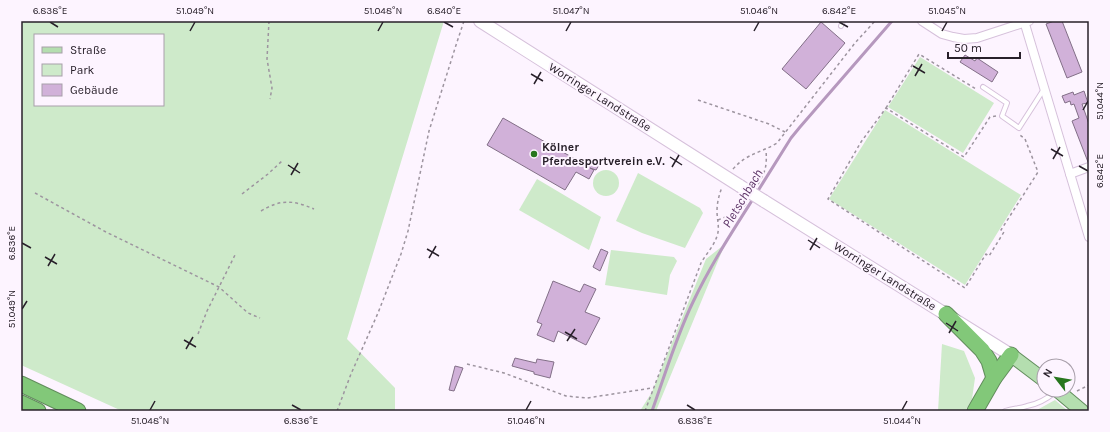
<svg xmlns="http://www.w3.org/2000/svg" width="1110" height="432" font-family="Karla,sans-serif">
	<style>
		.green { fill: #ceeaca; fill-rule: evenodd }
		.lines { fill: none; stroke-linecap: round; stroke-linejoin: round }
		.stream { stroke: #b698be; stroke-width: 3 }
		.building { fill: #d1b1d9; stroke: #826f87 }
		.lane-casing { stroke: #d6c1db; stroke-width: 6 }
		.street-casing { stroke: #d6c1db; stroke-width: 10 }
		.secondary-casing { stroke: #d6c1db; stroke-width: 14 }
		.primary-casing { stroke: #628d5d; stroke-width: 15 }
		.highway-casing { stroke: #628d5d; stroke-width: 17 }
		.path { stroke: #9d949f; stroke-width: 1.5; stroke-dasharray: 3 3; stroke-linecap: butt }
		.lane { stroke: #fff; stroke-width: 4 }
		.street { stroke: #fff; stroke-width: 8 }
		.secondary { stroke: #fff; stroke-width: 12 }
		.primary { stroke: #b4deaf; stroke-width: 13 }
		.highway { stroke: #82c879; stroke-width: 15 }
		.secondary-bridge-casing { stroke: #d6c1db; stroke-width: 14; stroke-linecap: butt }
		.secondary-bridge { stroke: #fff; stroke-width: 12 }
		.ticks { fill: none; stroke: #28202a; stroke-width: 1.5 }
		.poi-dot { fill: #28761e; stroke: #fdf4ff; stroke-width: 1.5 }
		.labels { text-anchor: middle; stroke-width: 4; stroke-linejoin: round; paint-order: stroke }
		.street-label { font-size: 12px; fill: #28202a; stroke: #fdf4ff }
		.poi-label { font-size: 12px; font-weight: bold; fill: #28202a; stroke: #fdf4ff; text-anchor: start }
		.water-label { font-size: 13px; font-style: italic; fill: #5f3769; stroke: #fdf4ff }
		.neatline { fill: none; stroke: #28202a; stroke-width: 1.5 }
		.ticks-label { font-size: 10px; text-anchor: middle; fill: #28202a }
	</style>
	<rect width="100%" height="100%" fill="#fdf4ff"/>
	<g class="green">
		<path d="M 21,21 L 444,21 L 347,339 L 395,388 L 395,411 L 122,411 L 21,365 ZM 35,35 L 163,35 L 163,105 L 35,105 Z"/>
		<path d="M 920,57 L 994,103 L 963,153 L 888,107 Z"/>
		<path d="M 885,110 L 1021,195 L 965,285 L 829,199 Z"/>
		<circle cx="606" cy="183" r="13"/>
		<path d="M 638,173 L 700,208 L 703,213 L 685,248 L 642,233 L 616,221 Z"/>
		<path d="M 537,179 L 601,217 L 589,250 L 519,210 Z"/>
		<path d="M 725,244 L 656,411 L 640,411 L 652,392 L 706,259 Z"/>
		<path d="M 611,250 L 674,257 L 677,261 L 670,275 L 667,295 L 605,285 Z"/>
		<path d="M 942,344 L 964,351 L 975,378 L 972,399 L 965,411 L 938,411 Z"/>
		<path d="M 1055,400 L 1068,411 L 1029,411 L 1037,410 Z"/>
	</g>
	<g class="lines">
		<g class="stream">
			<path d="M 756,194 L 791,138 L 800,127 L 892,21"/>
			<path d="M 652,411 C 665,375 676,337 693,302 C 710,266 732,232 753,199"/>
		</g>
	</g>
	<g class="building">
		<path d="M 1054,21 L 1062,21 L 1082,72 L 1067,78 L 1046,24 Z"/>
		<path d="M 821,22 L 845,43 L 806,89 L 782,69 Z"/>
		<path d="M 965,55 L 975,61 L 977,58 L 998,72 L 992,82 L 960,62 Z"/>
		<path d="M 1084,91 L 1088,103 L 1082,104 L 1089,124 L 1089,162 L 1088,162 L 1072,121 L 1079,118 L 1074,104 L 1071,105 L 1070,101 L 1065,103 L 1062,96 L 1073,92 L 1074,95 Z"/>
		<path d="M 503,118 L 589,167 L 595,158 L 601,162 L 596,170 L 590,168 L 594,170 L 589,179 L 576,172 L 565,190 L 487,145 Z"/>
		<path d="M 601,249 L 608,252 L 600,271 L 593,267 Z"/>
		<path d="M 553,281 L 580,292 L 584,284 L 596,289 L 585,312 L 600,318 L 586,345 L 558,331 L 554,342 L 537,335 L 542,324 L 537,322 Z"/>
		<path d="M 515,358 L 536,363 L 537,359 L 554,362 L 550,378 L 534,374 L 534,372 L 512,366 Z"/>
		<path d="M 455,366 L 463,368 L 454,391 L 449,390 Z"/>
	</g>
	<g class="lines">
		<g class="lane-casing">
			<g id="lane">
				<path d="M 841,26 L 843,21"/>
				<path d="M 983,87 L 1007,103 L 1002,116 L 1019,128 L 1044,89"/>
				<path d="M 1005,411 C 1014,408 1019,409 1027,406 C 1038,404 1047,399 1055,392"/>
			</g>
		</g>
		<g class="street-casing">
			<g id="street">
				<path d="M 922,21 L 942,34 L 953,37 L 964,39 L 977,38 L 1029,21"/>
				<path d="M 1024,21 L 1089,237"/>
				<path d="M 1070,174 L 1089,167"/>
			</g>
		</g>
		<g class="secondary-casing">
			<g id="secondary">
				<path d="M 480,21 L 740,186"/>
				<path d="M 764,201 L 1011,355"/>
			</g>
		</g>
		<g class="primary-casing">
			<g id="primary">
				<path d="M 1011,355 L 1044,380"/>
				<path d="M 1057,390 L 1082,411"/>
			</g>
		</g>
		<g class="highway-casing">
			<g id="highway">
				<path d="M 946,314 L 982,350 L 989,361 L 994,378"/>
				<path d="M 21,384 L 78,411"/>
				<path d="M 21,403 L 38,411"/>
				<path d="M 975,411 L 994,378 L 1011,355"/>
			</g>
		</g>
		<g class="path">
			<path d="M 269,21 L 267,59 L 272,88 L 270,99"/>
			<path d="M 698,100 L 769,124 L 785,132"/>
			<path d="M 886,108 L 919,54 L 976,89"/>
			<path d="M 996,116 L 990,117 L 964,157 L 886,108 L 861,142 L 828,199 L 965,288 L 986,254 L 989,256 L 1004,232 L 1001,230 L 1038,172 L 1025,139 L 1020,135"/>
			<path d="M 733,169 C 747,153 761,153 777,143 L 855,43 L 875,21"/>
			<path d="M 758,184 C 766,171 767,165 766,150"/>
			<path d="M 35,193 L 106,232 L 219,287 L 248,313 L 260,318"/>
			<path d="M 242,194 L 268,174 L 282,161"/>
			<path d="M 261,211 C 281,199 293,200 314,209"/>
			<path d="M 718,220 L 738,212 L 746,204"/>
			<path d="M 198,334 L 207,311 L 236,253"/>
			<path d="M 467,364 L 504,373 L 566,396 L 587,398 L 652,388"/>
			<path d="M 1077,391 L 1089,385"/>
			<path d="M 337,411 L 351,374 L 378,313 L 401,254 L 408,231 L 429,131 L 457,42 L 464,21"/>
			<path d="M 645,411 L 701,263 C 706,254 714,246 717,236 C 720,228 717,220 717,211 C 717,203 719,195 722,187"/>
		</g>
		<use href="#lane" class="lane"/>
		<use href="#street" class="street"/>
		<use href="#secondary" class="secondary"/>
		<use href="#primary" class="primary"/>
		<use href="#highway" class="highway"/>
		<g class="secondary-bridge-casing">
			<path id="secondary-bridge" d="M 740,186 L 764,201"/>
		</g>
		<use href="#secondary-bridge" class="secondary-bridge"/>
	</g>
	<path class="ticks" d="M 50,22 L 58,27M 444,22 L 453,27M 839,22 L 848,27M 190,31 L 195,22M 378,31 L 383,22M 566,31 L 571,22M 754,31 L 759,22M 942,31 L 947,22M 913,66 L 925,73M 531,74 L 543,81M 915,76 L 922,64M 534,84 L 541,72M 1083,110 L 1088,101M 1051,149 L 1063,156M 670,157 L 682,165M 1053,159 L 1060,147M 288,165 L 300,173M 1079,166 L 1088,171M 672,167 L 679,155M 291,175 L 298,163M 808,240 L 820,248M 22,243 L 31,248M 427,249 L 439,256M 810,250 L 817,238M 45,257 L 57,264M 429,258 L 436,246M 48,266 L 55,254M 22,309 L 27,301M 946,323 L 958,331M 565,332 L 577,339M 949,333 L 956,321M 184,340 L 196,347M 567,341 L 575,329M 186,349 L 193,337M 292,405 L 301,410M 687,405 L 695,410M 150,410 L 155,401M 526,410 L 531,401M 902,410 L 907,401"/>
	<circle class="poi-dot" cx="534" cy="154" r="4"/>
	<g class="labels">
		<g class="street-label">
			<text transform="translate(600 97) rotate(32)" y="4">Worringer Landstraße</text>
			<text transform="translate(885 276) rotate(32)" y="4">Worringer Landstraße</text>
		</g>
		<g class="poi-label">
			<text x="542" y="151">Kölner<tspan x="542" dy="14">Pferdesportverein e.V.</tspan></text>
		</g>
		<g class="water-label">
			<text transform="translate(742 198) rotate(-59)" y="5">Pletschbach</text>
		</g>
	</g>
	<rect width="1110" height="432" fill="none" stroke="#fdf4ff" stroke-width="44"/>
	<rect x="34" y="34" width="130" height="72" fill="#fdf4ff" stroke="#a89faa"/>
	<rect x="42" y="47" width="20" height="6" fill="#b4deaf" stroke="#a89faa"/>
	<text x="70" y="54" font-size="12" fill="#28202a">Straße</text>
	<rect x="42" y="64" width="20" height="12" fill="#ceeaca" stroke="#a89faa"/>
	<text x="70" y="74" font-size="12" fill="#28202a">Park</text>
	<rect x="42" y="84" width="20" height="12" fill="#d1b1d9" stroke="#a89faa"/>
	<text x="70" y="94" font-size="12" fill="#28202a">Gebäude</text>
	<g transform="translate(1056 378) rotate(301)"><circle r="19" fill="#fdf4ff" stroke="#a89faa"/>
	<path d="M0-3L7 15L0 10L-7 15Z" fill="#28761e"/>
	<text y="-6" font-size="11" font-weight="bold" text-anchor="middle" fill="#28202a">N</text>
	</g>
	<path d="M948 52v6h72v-6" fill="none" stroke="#28202a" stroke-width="2"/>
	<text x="954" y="52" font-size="12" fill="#28202a" stroke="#fdf4ff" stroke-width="3" paint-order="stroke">50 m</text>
	<rect x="22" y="22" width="1066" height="388" class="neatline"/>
	<g class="ticks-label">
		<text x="50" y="14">6.838°E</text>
		<text x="195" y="14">51.049°N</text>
		<text x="383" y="14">51.048°N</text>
		<text x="444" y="14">6.840°E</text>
		<text x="571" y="14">51.047°N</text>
		<text x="759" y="14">51.046°N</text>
		<text x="839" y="14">6.842°E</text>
		<text x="947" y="14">51.045°N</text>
		<text transform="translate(1099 101) rotate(-90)" y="4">51.044°N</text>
		<text transform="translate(1099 171) rotate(-90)" y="4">6.842°E</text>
		<text transform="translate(11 243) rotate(-90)" y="4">6.836°E</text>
		<text transform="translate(11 309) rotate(-90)" y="4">51.049°N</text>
		<text x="150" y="424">51.048°N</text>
		<text x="301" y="424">6.836°E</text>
		<text x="526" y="424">51.046°N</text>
		<text x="695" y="424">6.838°E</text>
		<text x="902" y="424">51.044°N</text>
	</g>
</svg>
